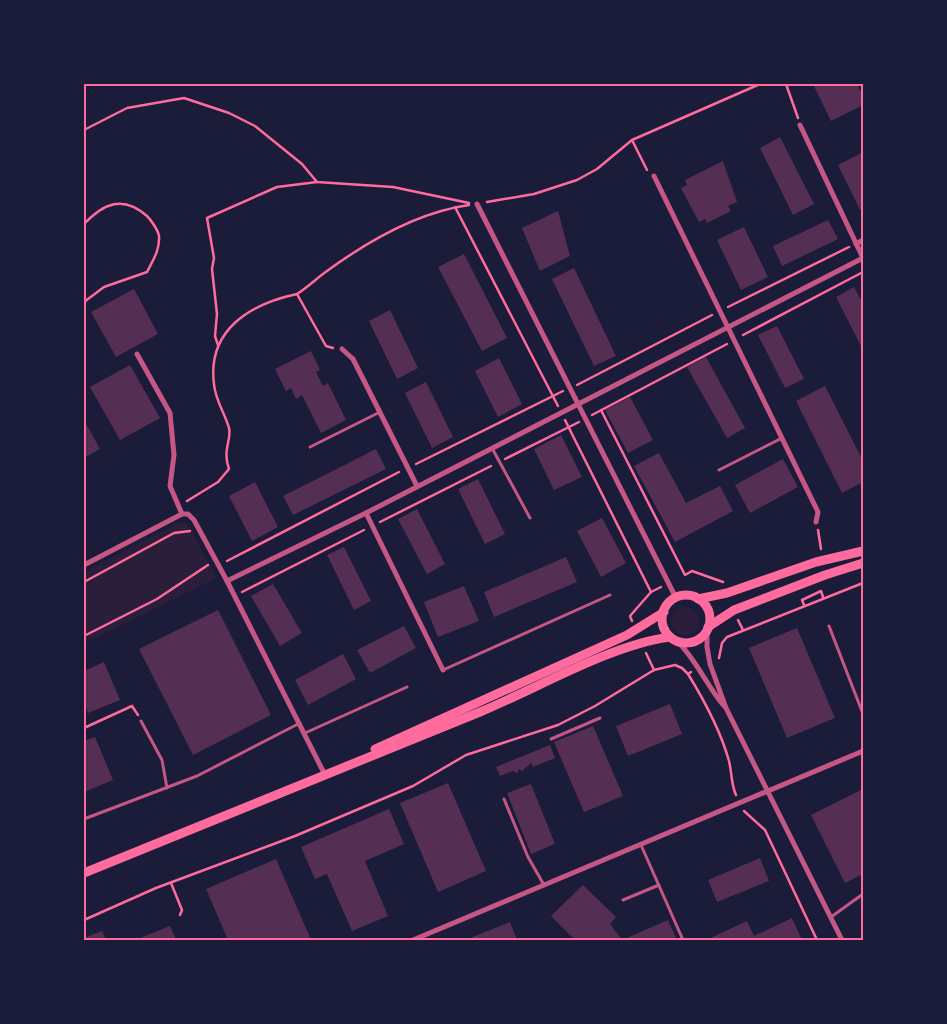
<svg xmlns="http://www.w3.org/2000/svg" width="947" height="1024" font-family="'Varela Round',sans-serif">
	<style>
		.green { fill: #2a1e3b }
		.building { fill: #542f53 }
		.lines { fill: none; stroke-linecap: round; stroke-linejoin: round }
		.path { stroke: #ff6b9d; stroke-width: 2.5 }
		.service { stroke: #c65784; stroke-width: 3 }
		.minor { stroke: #c65784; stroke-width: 5 }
		.secondary { stroke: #ff6b9d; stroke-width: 9 }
		.neatline { fill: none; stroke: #ff6b9d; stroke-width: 2 }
	</style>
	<rect width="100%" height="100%" fill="#1b1b3a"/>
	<g class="green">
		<path d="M 180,522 L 187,523 L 217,578 L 84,644 L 84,572 Z"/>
		<circle cx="685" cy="621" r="14"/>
	</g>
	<g class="building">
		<path d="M 813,84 L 857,84 L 863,96 L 863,105 L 831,121 Z"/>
		<path d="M 780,137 L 814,204 L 793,215 L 760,148 Z"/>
		<path d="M 863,152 L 863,208 L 860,210 L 838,165 Z"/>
		<path d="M 723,161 L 737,202 L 728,206 L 731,211 L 707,223 L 705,219 L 699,222 L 681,188 L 687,185 L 685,180 Z"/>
		<path d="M 558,211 L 570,256 L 540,271 L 522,228 Z"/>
		<path d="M 828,220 L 838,239 L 782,266 L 773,246 Z"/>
		<path d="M 744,227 L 768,277 L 741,290 L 717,240 Z"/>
		<path d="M 464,254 L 507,338 L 482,351 L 438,267 Z"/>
		<path d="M 574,268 L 616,356 L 594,366 L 552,279 Z"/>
		<path d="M 854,287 L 863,304 L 863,350 L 836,297 Z"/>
		<path d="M 134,289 L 158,334 L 116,357 L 91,312 Z"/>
		<path d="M 390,310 L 418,368 L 397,379 L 369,321 Z"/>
		<path d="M 777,326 L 804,379 L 785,388 L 758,335 Z"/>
		<path d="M 311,351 L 320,370 L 316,372 L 323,386 L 328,383 L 346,420 L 321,433 L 302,395 L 296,399 L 291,388 L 286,391 L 275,369 Z"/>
		<path d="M 706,357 L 745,428 L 727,438 L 687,367 Z"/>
		<path d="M 499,358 L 522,404 L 498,417 L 475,371 Z"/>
		<path d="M 130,365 L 160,418 L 120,440 L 90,387 Z"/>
		<path d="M 426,382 L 453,437 L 432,448 L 405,393 Z"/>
		<path d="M 825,386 L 863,461 L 863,482 L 842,493 L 796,401 Z"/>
		<path d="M 630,397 L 653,440 L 628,453 L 605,410 Z"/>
		<path d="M 84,420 L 100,449 L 84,458 Z"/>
		<path d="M 561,435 L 582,477 L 554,490 L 534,449 Z"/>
		<path d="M 376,449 L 386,469 L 293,515 L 283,496 Z"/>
		<path d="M 659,453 L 686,503 L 720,486 L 733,511 L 675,542 L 634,466 Z"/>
		<path d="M 783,459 L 798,487 L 750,513 L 735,485 Z"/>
		<path d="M 478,479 L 505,534 L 485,544 L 458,489 Z"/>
		<path d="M 255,482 L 278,527 L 252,541 L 229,496 Z"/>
		<path d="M 417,509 L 445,564 L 427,574 L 398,519 Z"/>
		<path d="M 602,518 L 626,563 L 601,577 L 577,531 Z"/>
		<path d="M 344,547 L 371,601 L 354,610 L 327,555 Z"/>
		<path d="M 566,557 L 577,582 L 494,617 L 484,592 Z"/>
		<path d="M 273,584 L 302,633 L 280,646 L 251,596 Z"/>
		<path d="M 464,586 L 479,621 L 438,637 L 424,602 Z"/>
		<path d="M 218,610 L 271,715 L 193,755 L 139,649 Z"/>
		<path d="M 404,626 L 416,648 L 370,673 L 357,650 Z"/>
		<path d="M 797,628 L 835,718 L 787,738 L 749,648 Z"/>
		<path d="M 343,654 L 356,679 L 308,705 L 295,680 Z"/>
		<path d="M 104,662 L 120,700 L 88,713 L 84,702 L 84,671 Z"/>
		<path d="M 670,704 L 682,734 L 628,756 L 616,726 Z"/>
		<path d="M 593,726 L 623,796 L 584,812 L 554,742 Z"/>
		<path d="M 95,737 L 113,780 L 84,792 L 84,741 Z"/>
		<path d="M 550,745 L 555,758 L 533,767 L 531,763 L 522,771 L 519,769 L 517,773 L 513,771 L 500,776 L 496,767 Z"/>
		<path d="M 448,783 L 486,871 L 438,892 L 400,803 Z"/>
		<path d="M 531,784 L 555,844 L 531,854 L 507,793 Z"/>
		<path d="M 863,789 L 863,874 L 845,883 L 811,815 Z"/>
		<path d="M 389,809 L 404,844 L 365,861 L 388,916 L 352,931 L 327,874 L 315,879 L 301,847 Z"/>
		<path d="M 760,858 L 769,881 L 717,902 L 708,880 Z"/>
		<path d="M 276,859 L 311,940 L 228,940 L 206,889 Z"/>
		<path d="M 583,885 L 616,917 L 610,924 L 622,940 L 575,940 L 551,916 Z"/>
		<path d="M 792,918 L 802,940 L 706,940 L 747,921 L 754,936 Z"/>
		<path d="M 668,920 L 677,940 L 622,940 L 629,937 Z"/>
		<path d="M 510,922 L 517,940 L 465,940 Z"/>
		<path d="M 170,926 L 176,940 L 135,940 Z"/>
		<path d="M 102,931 L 106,940 L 84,940 L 84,938 Z"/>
	</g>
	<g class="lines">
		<g class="path">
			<path d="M 786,84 L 798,118"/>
			<path d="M 84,130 L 127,108 L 184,98 L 229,113 L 255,126 L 302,164 L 317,182 L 393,187 L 469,203"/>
			<path d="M 632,140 L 647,170"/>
			<path d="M 487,202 L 534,194 L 577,180 L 597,169 L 632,140 L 760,84"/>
			<path d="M 455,207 L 558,406"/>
			<path d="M 84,224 C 104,203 123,195 147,216 C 151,220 158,230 159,236 C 160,250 153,260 147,272 L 104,287 L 84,302"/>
			<path d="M 297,294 C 308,287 317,278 327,271 C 368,241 419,212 469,205"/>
			<path d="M 728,307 L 849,247"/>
			<path d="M 743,335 L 863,272"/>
			<path d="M 218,345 L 215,336 L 217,314 L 212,269 L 214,258 L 207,218 L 277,187 L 317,182"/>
			<path d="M 577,385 L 712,315"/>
			<path d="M 601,410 L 685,575 L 692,571 L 723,582"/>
			<path d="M 592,415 L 727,344"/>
			<path d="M 565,420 L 651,592 L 630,616 L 632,621"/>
			<path d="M 505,459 L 579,422"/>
			<path d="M 416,464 L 563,391"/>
			<path d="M 187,501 L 218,482 L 229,469 C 222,450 232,439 229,428 C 225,413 215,400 214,384 C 207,330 250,304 297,294 L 326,346 L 333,348"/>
			<path d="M 380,522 L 491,466"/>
			<path d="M 818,530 L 821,549"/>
			<path d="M 227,561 L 399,472"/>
			<path d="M 84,582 L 174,533 L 190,531"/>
			<path d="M 242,592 L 364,530"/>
			<path d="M 651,592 L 661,587"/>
			<path d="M 804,605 L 802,600 L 821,591 L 823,597"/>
			<path d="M 738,620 L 743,630"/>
			<path d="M 84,636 L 157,599 L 208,565"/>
			<path d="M 646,653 L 654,670"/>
			<path d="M 719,658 L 722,643 L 727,637 L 863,583"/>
			<path d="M 688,674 C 704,700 721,732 729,761 C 732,773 731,784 736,795"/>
			<path d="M 84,728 L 132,706 L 138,715"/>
			<path d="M 744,811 L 765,830 L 817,940"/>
			<path d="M 171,883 L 182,910 L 180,915"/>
			<path d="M 84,920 L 156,888 L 295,836 L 413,786 L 466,755 L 558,725 L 595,706 L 654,670 L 675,665 L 682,668 L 688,674 L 691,672"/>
		</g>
		<g class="service">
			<path d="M 310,447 L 380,412"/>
			<path d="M 492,448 L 530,518"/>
			<path d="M 719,470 L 782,438"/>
			<path d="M 829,626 L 863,714"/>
			<path d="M 443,670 L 610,595"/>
			<path d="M 141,721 L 162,760 L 167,788"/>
			<path d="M 305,733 L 407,687"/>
			<path d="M 551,739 L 600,718"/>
			<path d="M 504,799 L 528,857 L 544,885"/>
			<path d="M 84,819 L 197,776 L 300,723"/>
			<path d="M 641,845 L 683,940"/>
			<path d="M 623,900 L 659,885"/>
			<path d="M 831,917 L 863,894"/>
		</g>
		<g class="minor">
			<path d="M 800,125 L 863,258"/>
			<path d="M 654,176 L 818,512 L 816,522"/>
			<path d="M 477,204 L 676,598"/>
			<path d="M 856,244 L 863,240"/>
			<path d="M 342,349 L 353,359 L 417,486"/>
			<path d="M 137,354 L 170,413 L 174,455 L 170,486 L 182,514"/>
			<path d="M 366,513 L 443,670"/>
			<path d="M 84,565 L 182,514 L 188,514 L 194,520 L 227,581 L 366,513 L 863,258"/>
			<path d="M 227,581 L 323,771"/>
			<path d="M 707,630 L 707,647 L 710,664 L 726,708 L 842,940"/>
			<path d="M 678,642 C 697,661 707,686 724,706"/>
			<path d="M 413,940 L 863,751"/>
		</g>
		<g class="secondary">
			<circle cx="686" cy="619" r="24"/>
			<path d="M 698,599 L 727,593 L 816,562 L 863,551"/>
			<path d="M 708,627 L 734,610 L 825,575 L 863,563"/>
			<path d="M 375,749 L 627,635 L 664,612"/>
			<path d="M 84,873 C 216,818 349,766 480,712 C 538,688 610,645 670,637"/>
		</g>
	</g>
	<rect width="947" height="1024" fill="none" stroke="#1b1b3a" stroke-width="170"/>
	<rect x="85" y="85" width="777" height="854" class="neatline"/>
</svg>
